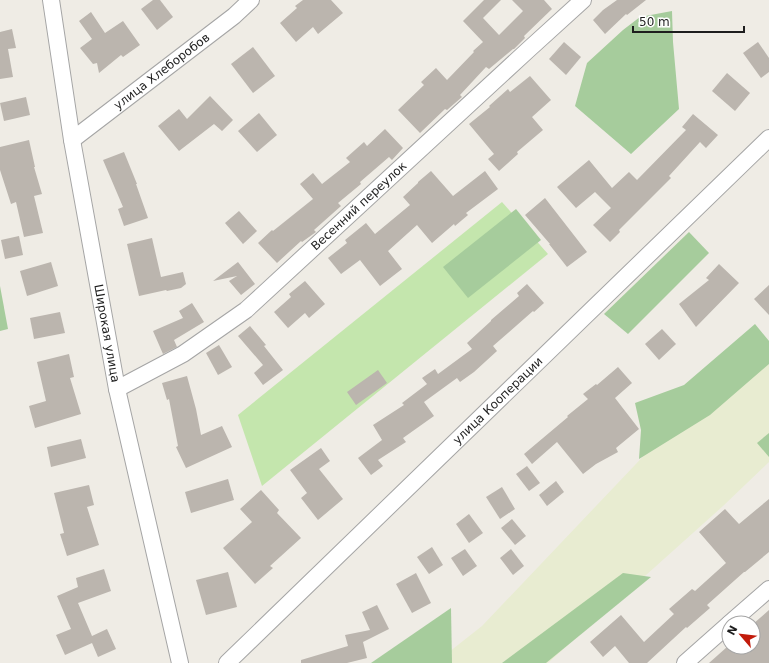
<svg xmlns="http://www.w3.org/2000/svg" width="769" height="663" font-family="'DejaVu Sans',sans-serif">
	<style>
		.farmland { fill: #e8ecd1 }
		.grass { fill: #c4e6ad }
		.forest { fill: #a6cc9c }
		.building { fill: #bbb5ae }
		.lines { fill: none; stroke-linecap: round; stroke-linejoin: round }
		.minor-casing { stroke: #a5a5a5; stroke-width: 18 }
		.minor { stroke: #fff; stroke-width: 16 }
		.labels { text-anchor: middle; stroke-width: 3.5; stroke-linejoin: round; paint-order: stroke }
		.street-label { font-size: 12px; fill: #1e1e1e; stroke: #fff }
	</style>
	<rect width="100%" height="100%" fill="#efece5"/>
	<path class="farmland" d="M 769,340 L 769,462 L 723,506 L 548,663 L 435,663 L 482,626 L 673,425 Z"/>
	<path class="grass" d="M 502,202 L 548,254 L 262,486 L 238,415 Z"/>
	<g class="forest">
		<path d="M 672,11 L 673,42 L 679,109 L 631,154 L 575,106 L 587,63 L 623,30 L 640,17 Z"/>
		<path d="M 516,209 L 541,240 L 468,298 L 443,267 Z"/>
		<path d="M 689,232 L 709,253 L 628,334 L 604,314 Z"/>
		<path d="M 0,286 L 8,329 L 0,331 Z"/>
		<path d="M 755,324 L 769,341 L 769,364 L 710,415 L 639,459 L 641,430 L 635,403 L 684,385 Z"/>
		<path d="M 769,433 L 769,457 L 757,443 Z"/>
		<path d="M 623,573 L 651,577 L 546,663 L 502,663 Z"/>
		<path d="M 451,608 L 452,663 L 371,663 Z"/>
	</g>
	<g class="building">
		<path d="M 153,0 L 160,0 L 173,17 L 157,30 L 141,9 Z"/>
		<path d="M 303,0 L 331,0 L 343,13 L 318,34 L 313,27 L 296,42 L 280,23 L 297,8 L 295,6 Z"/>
		<path d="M 484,0 L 501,0 L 483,18 L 499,35 L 523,11 L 512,0 L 544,0 L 552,9 L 524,36 L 525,38 L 514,49 L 513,49 L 489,69 L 486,67 L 460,95 L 462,97 L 447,110 L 445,109 L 420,133 L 398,110 L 424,85 L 421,82 L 436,68 L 447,80 L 474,52 L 473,51 L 483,42 L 463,21 Z"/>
		<path d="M 617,0 L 646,0 L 627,15 L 626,14 L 605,34 L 593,20 L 603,10 Z"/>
		<path d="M 91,12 L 105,33 L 123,21 L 140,45 L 123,57 L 121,55 L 99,73 L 97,63 L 93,64 L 80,48 L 92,39 L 79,21 Z"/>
		<path d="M 12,29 L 16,48 L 8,49 L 13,77 L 0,79 L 0,32 Z"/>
		<path d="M 564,42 L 581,57 L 566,75 L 549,59 Z"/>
		<path d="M 758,42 L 769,58 L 769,72 L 761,78 L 743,53 Z"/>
		<path d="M 253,47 L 275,76 L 253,93 L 231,64 Z"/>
		<path d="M 727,73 L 750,93 L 735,111 L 712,91 Z"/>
		<path d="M 530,76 L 551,100 L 532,117 L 543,130 L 517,152 L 518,154 L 499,171 L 488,159 L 494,154 L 469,124 L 490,107 L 489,106 L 508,89 L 510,92 Z"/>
		<path d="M 210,96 L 233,120 L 222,131 L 214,124 L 179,151 L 158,126 L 179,109 L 187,119 Z"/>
		<path d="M 26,97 L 30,115 L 4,121 L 0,103 Z"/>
		<path d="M 259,113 L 277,135 L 257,152 L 238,131 Z"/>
		<path d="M 693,114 L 718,135 L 706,148 L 700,142 L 669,176 L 671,178 L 619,230 L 620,232 L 610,242 L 593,225 L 611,208 L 595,192 L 576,208 L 557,187 L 589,160 L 612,188 L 629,172 L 637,180 L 686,130 L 682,127 Z"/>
		<path d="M 385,129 L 403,148 L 392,160 L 389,157 L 360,182 L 361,184 L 338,203 L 341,206 L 314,230 L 316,232 L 302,242 L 301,241 L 277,263 L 258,243 L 272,230 L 273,231 L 313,199 L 300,184 L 313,173 L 322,184 L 350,162 L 346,158 L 364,142 L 367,146 Z"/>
		<path d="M 29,140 L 35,167 L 34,167 L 42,194 L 34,196 L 43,233 L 24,237 L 16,202 L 11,204 L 0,170 L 0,147 Z"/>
		<path d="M 124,152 L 137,184 L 136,184 L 148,218 L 124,226 L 118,209 L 123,207 L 103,160 Z"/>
		<path d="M 431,171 L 453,196 L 485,171 L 498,189 L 466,213 L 468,215 L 455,226 L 454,224 L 432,243 L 417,225 L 388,251 L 402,269 L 380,286 L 360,260 L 341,274 L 328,258 L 347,243 L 345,240 L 366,223 L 375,234 L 410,205 L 403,197 L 418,183 L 418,182 Z"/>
		<path d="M 545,198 L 587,252 L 567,267 L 549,244 L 550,244 L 525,215 Z"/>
		<path d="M 239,211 L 257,231 L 243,244 L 225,223 Z"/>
		<path d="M 19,236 L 23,255 L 5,259 L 1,240 Z"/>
		<path d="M 152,238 L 161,277 L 183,272 L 186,284 L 181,288 L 167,291 L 166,290 L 139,296 L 127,244 Z"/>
		<path d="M 51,262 L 58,286 L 27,296 L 20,271 Z"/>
		<path d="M 238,262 L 255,284 L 241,295 L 229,281 L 237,276 L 213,281 Z"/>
		<path d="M 719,264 L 739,283 L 696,327 L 679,304 L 709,280 L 706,278 Z"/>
		<path d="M 305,281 L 325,304 L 309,318 L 305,313 L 288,328 L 274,312 L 291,297 L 289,294 Z"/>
		<path d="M 527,284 L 544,303 L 534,312 L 533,311 L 493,346 L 497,351 L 474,372 L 460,382 L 457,378 L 424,402 L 434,416 L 403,438 L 406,442 L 378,460 L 383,466 L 371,475 L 358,458 L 382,440 L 373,425 L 404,405 L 402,403 L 427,384 L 422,378 L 435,369 L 438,374 L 472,349 L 467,343 L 491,321 L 491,320 L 519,296 L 517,293 Z"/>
		<path d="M 769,285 L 769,315 L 754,299 Z"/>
		<path d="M 192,303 L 204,322 L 174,340 L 177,347 L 163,354 L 153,331 L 183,318 L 179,311 Z"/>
		<path d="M 60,312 L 65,333 L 34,339 L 30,318 Z"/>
		<path d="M 250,326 L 266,345 L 264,346 L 283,370 L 263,385 L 254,373 L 263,365 L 238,336 Z"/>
		<path d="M 662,329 L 676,344 L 659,360 L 645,344 Z"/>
		<path d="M 219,345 L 232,367 L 218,375 L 206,353 Z"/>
		<path d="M 69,354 L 74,377 L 70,378 L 81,414 L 35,428 L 29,406 L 46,401 L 37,362 Z"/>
		<path d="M 618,367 L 632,383 L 615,398 L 639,429 L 616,448 L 618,452 L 596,464 L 583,474 L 557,442 L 532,464 L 524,454 L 568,417 L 567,416 L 588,399 L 583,394 L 596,384 L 597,385 Z"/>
		<path d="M 378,370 L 387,383 L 356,405 L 347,392 Z"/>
		<path d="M 187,376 L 196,409 L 201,435 L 222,426 L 232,447 L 186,468 L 176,447 L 178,446 L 169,399 L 167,400 L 162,383 Z"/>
		<path d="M 81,439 L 86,458 L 51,467 L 47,447 Z"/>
		<path d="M 321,448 L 330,461 L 319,469 L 343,499 L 318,520 L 301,498 L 307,493 L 290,470 Z"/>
		<path d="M 527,466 L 540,483 L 529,491 L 516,474 Z"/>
		<path d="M 228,479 L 234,500 L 191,513 L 185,492 Z"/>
		<path d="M 556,481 L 564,492 L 547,506 L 539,495 Z"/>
		<path d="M 89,485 L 94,505 L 87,507 L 99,545 L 67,556 L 60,534 L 64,533 L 54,493 Z"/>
		<path d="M 502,487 L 515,509 L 500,519 L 486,497 Z"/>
		<path d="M 261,490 L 279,510 L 277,513 L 301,538 L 270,566 L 273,568 L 255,584 L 223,548 L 252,522 L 240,509 Z"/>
		<path d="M 769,499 L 769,552 L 745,572 L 744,572 L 707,605 L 710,608 L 687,628 L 686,627 L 647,663 L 629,663 L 615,646 L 603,657 L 590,642 L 621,615 L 644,642 L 674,614 L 669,609 L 692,589 L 695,591 L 726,563 L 699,532 L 725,509 L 739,524 Z"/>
		<path d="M 469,514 L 483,533 L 469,543 L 456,524 Z"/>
		<path d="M 512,519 L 526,536 L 515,545 L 501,528 Z"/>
		<path d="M 432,547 L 443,565 L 429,574 L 417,557 Z"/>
		<path d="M 465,549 L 477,566 L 463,576 L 451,558 Z"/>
		<path d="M 511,549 L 524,566 L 513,575 L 500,558 Z"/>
		<path d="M 104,569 L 111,591 L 78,603 L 92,636 L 107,629 L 116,649 L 98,657 L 92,643 L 65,655 L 56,635 L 71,629 L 57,596 L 78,587 L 76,578 Z"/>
		<path d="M 228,572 L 237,607 L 206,615 L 196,580 Z"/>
		<path d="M 416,573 L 431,603 L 412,613 L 396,584 Z"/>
		<path d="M 377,605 L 389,629 L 363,642 L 367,658 L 347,663 L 301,663 L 301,660 L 348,646 L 345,635 L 370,630 L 362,612 Z"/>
		<path d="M 769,610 L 769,663 L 709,663 L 727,647 L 753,647 L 753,624 Z"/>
	</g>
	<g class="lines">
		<g class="minor-casing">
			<g id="minor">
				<path id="s1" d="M 51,0 L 72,140 L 117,389 L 180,663"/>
				<path id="s2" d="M 72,140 L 234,16 L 251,0"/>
				<path id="s3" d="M 117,389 L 183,354 L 246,310 L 528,50 L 583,0"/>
				<path d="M 730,623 L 769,589"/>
				<path id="s4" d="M 227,663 L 769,138"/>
				<path d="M 685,663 L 729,624"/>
			</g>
		</g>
		<use href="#minor" class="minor"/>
	</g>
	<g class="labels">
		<g class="street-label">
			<text dy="4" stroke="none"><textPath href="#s2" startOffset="113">улица Хлеборобов</textPath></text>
			<text dy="4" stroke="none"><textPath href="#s3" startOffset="305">Весенний переулок</textPath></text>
			<text dy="4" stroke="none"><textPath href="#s1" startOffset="338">Широкая улица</textPath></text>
			<text dy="4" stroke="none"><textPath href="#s4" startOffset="377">улица Кооперации</textPath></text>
		</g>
	</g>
	<g transform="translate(741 635) rotate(298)"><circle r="19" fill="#ffffff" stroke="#a5a5a5"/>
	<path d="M0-3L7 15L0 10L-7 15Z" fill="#c21b0b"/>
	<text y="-6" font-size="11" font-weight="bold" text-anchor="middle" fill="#1e1e1e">N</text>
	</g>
	<path d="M633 26v6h111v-6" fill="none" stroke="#1e1e1e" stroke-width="2"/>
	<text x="639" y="26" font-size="12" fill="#1e1e1e" stroke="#ffffff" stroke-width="3" paint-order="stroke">50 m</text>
</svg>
